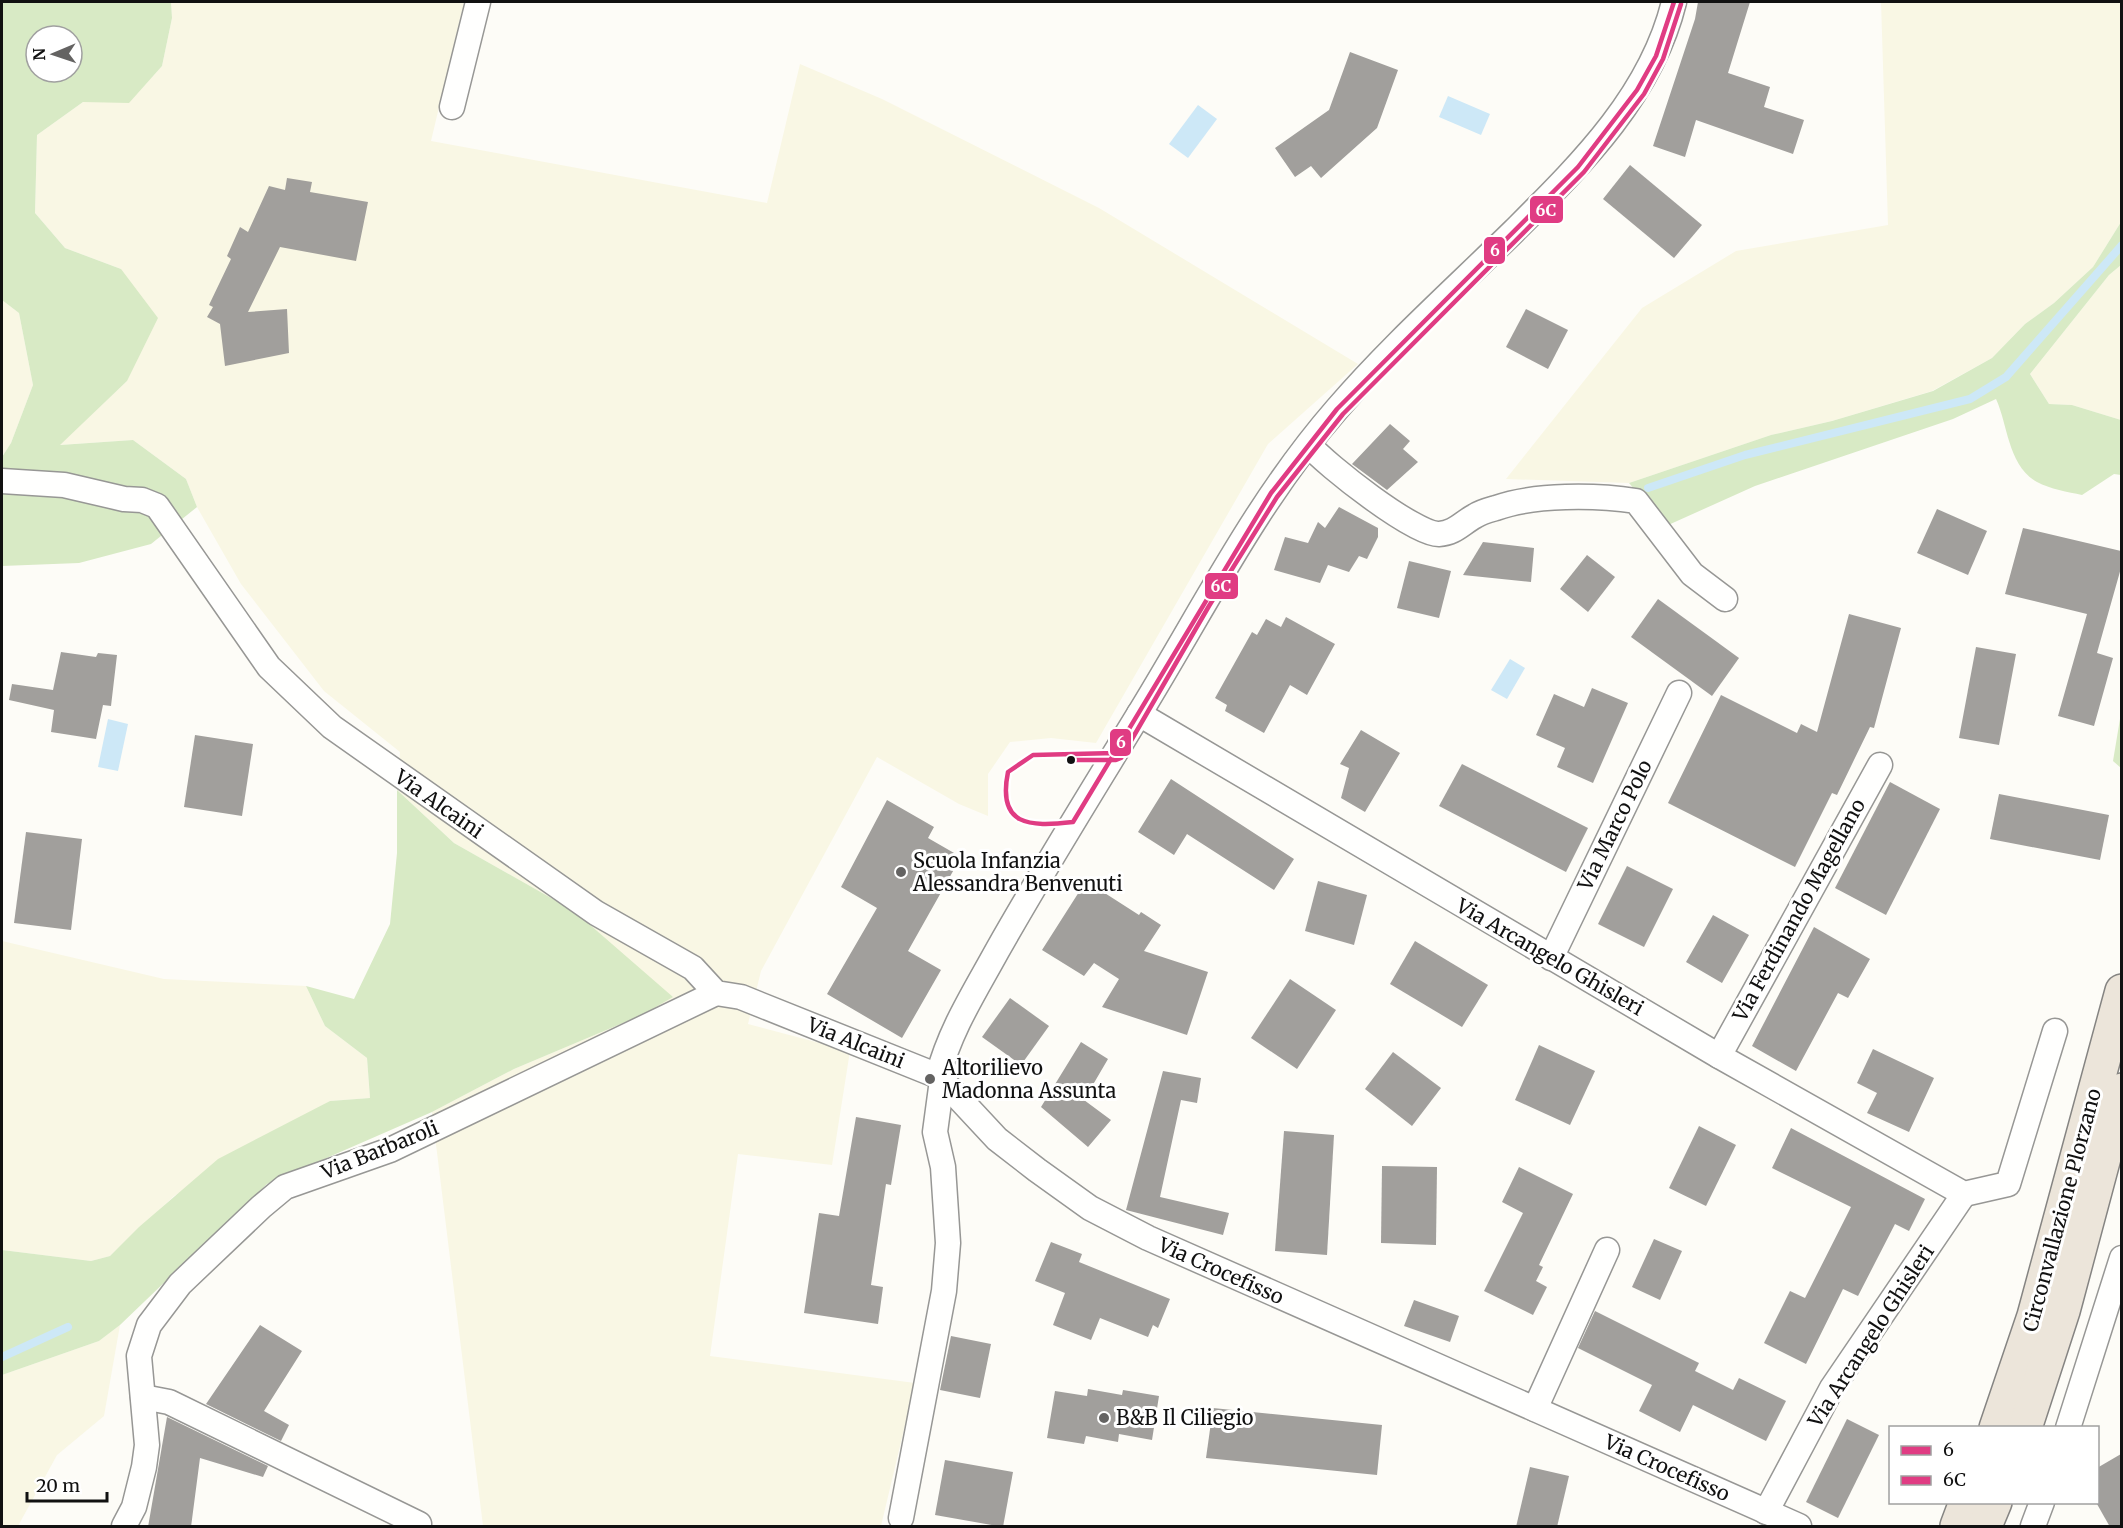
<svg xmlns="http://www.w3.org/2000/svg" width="2123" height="1528" font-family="Merriweather,serif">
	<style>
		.farmland { fill: #f9f7e4 }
		.forest { fill: #d8eac5; fill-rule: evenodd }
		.water { fill: #cde8f7 }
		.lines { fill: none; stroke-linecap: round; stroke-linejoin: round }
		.stream { stroke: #cde8f7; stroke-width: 8 }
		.building { fill: #a19f9c }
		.minor-casing { stroke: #979795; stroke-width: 27 }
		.trunk-casing { stroke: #858482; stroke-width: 36 }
		.minor { stroke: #fffffe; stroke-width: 24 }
		.trunk { stroke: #ece5da; stroke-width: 33 }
		.bus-1-casing { stroke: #fff; stroke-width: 9 }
		.bus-2-casing { stroke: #fff; stroke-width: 9 }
		.bus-1 { stroke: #e03c83; stroke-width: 4.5 }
		.bus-2 { stroke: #e03c83; stroke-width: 4.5 }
		.bus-dot { fill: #111; stroke: #fff; stroke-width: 2 }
		.poi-dot { fill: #646362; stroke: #fff; stroke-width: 2 }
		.labels { text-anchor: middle; stroke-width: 6; stroke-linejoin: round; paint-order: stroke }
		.street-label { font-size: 20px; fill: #111; stroke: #fff }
		.poi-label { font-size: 20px; fill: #111; stroke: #fff; text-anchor: start }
		.line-badge { stroke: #fff; stroke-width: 2 }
		.badge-label { font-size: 16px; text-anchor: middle; font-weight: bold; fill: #fff }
	</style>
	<rect width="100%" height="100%" fill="#fdfcf7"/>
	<g class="farmland">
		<path d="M 171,2 L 464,2 L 431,141 L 767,203 L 800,64 L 882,99 L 1099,208 L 1358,364 L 1268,444 L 1096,743 L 1051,738 L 1010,742 L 988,774 L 988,816 L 959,804 L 877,757 L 761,971 L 748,1024 L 850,1051 L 832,1165 L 738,1154 L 710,1356 L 915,1383 L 881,1526 L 483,1526 L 432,1112 L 514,1069 L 642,1015 L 574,911 L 454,843 L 397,790 L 400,752 L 324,691 L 241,584 L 197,507 L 186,479 L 133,440 L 59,445 L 127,381 L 121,269 L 65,248 L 35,213 L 37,135 L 83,102 L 129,102 L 162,66 L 172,18 Z"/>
		<path d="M 1881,2 L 2121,2 L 2121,222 L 2093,267 L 2054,303 L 2025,324 L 1992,358 L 1932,391 L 1832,421 L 1771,435 L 1629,483 L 1506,479 L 1642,308 L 1736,251 L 1888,225 Z"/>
		<path d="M 2121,265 L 2121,420 L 2072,405 L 2049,404 L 2030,374 L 2109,275 Z"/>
		<path d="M 2,300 L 19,313 L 33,385 L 11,443 L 4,454 L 2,453 Z"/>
		<path d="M 2,941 L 164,979 L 306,986 L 325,1026 L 367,1058 L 370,1098 L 330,1101 L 174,1196 L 110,1256 L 91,1261 L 2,1250 Z"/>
		<path d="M 120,1325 L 104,1416 L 57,1455 L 18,1526 L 2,1526 L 2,1375 L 99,1341 Z"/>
	</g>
	<g class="forest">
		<path d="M 2,2 L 171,2 L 172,18 L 162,66 L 129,103 L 83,102 L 37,135 L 35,213 L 65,248 L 121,269 L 158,318 L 127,381 L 60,445 L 133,440 L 186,479 L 197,507 L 151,544 L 79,563 L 2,566 L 2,457 L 11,443 L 33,385 L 19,313 L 2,300 ZM 36,36 L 72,36 L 72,72 L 36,72 Z"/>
		<path d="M 2121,222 L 2121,265 L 2109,275 L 2030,374 L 2049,404 L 2072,405 L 2121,420 L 2121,475 L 2114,474 L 2082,495 C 2068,492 2050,489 2037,482 C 2008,466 2008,425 1996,399 L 1953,419 L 1755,486 L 1666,526 L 1629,483 L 1771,435 L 1832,421 L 1933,391 L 1992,358 L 2025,324 L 2054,303 L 2093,267 Z"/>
		<path d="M 2121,713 L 2122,768 L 2121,768 L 2113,761 Z"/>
		<path d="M 397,790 L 454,843 L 574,911 L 673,997 L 642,1015 L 514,1069 L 432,1112 L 267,1184 L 120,1325 L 99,1341 L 2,1375 L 2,1250 L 91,1261 L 110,1256 L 139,1227 L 218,1159 L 330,1101 L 370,1098 L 367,1058 L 325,1026 L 306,986 L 354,999 L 390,924 L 397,853 Z"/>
	</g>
	<g class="water">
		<path d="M 1448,96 L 1490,114 L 1481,135 L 1439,117 Z"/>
		<path d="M 1198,105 L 1217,119 L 1188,158 L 1169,144 Z"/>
		<path d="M 1510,659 L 1525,668 L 1507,699 L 1491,690 Z"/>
		<path d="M 108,719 L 128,724 L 118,771 L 98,767 Z"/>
	</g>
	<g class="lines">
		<g class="stream">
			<path d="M 1648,488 L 1745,455 L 1970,399 L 2006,377 L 2122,245"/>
			<path d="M 2,1357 L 68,1327"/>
		</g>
	</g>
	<g class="building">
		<path d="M 1698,2 L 1750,2 L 1728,73 L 1770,87 L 1764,107 L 1804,120 L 1793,154 L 1696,120 L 1685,157 L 1653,146 L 1695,19 Z"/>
		<path d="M 1350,52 L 1398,70 L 1377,128 L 1321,178 L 1311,166 L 1295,177 L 1275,148 L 1329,110 Z"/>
		<path d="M 1630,165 L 1702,225 L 1674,258 L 1603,199 Z"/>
		<path d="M 287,178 L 312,182 L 310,192 L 368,202 L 356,261 L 280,247 L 248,312 L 287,309 L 289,353 L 225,366 L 220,324 L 207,317 L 213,307 L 209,305 L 231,259 L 227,256 L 240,227 L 248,232 L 269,186 L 285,190 Z"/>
		<path d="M 1526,309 L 1568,330 L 1548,369 L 1506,347 Z"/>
		<path d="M 1390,424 L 1410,441 L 1403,449 L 1418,462 L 1387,490 L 1352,464 Z"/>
		<path d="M 1339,507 L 1378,528 L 1378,537 L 1367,559 L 1359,556 L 1349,572 L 1328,565 L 1320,583 L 1274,570 L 1285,537 L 1308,543 L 1318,522 L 1325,528 Z"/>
		<path d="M 1937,509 L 1987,531 L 1968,575 L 1917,553 Z"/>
		<path d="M 2023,528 L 2121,551 L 2121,568 L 2097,653 L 2113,658 L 2094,726 L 2058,716 L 2087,614 L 2005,594 Z"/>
		<path d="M 1483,542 L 1534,548 L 1531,582 L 1463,575 Z"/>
		<path d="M 1587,555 L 1615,577 L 1588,612 L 1560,589 Z"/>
		<path d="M 1409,561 L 1451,571 L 1439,618 L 1397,608 Z"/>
		<path d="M 1658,599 L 1739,658 L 1712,696 L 1631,637 Z"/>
		<path d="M 1849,614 L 1901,628 L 1874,728 L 1870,727 L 1837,795 L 1832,793 L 1795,867 L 1668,803 L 1721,695 L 1797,733 L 1801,724 L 1817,732 Z"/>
		<path d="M 1286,617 L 1335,644 L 1307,695 L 1290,685 L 1264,733 L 1225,711 L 1227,705 L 1215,698 L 1252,632 L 1257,635 L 1266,619 L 1281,627 Z"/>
		<path d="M 1976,647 L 2016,654 L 1999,745 L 1959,738 Z"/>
		<path d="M 61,652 L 96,657 L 98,653 L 117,655 L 111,706 L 103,705 L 96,739 L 51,732 L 54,710 L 9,700 L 12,684 L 53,690 Z"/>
		<path d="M 1592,688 L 1628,703 L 1593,783 L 1557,767 L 1565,748 L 1536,735 L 1554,694 L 1584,707 Z"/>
		<path d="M 1361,730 L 1400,753 L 1365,812 L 1341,798 L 1349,768 L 1340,764 Z"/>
		<path d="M 195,735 L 253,744 L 242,816 L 184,807 Z"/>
		<path d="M 1462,764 L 1588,828 L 1566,872 L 1439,806 Z"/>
		<path d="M 1171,779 L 1294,859 L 1274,890 L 1187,834 L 1174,855 L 1138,832 Z"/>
		<path d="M 1890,782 L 1940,809 L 1886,915 L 1835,888 Z"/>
		<path d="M 1999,794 L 2109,815 L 2100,860 L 1990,839 Z"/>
		<path d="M 887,800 L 934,827 L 928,838 L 961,857 L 908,951 L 941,970 L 902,1038 L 827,994 L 877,908 L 841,887 Z"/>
		<path d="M 26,832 L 82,839 L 71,930 L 14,923 Z"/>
		<path d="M 1627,866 L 1673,889 L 1644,947 L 1598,924 Z"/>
		<path d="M 1086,881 L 1139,915 L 1141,912 L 1161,925 L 1144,951 L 1208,972 L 1187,1035 L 1102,1007 L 1119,979 L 1094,963 L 1084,976 L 1042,950 Z"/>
		<path d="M 1318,881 L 1367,895 L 1354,945 L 1305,931 Z"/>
		<path d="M 1713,915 L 1749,935 L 1722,983 L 1686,962 Z"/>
		<path d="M 1814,927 L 1870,959 L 1848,998 L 1838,993 L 1796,1071 L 1752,1046 Z"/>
		<path d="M 1415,941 L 1488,985 L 1462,1027 L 1390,984 Z"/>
		<path d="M 1290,979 L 1336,1010 L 1297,1069 L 1251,1038 Z"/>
		<path d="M 1010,998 L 1049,1026 L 1021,1065 L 982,1037 Z"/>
		<path d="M 1081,1042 L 1108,1059 L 1084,1100 L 1111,1120 L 1088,1147 L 1041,1107 Z"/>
		<path d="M 1539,1045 L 1595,1071 L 1570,1125 L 1515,1100 Z"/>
		<path d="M 1873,1049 L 1934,1078 L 1909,1132 L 1867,1113 L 1877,1093 L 1857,1083 Z"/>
		<path d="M 1393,1052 L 1441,1088 L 1412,1126 L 1365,1089 Z"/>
		<path d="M 1163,1071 L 1201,1078 L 1197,1103 L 1181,1100 L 1160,1197 L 1229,1213 L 1223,1235 L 1126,1210 Z"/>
		<path d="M 856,1117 L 901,1125 L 891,1185 L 886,1184 L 871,1285 L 883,1287 L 878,1324 L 804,1313 L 819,1213 L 839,1216 Z"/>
		<path d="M 1699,1126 L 1736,1145 L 1706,1206 L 1669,1188 Z"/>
		<path d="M 1791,1128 L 1925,1199 L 1909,1231 L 1895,1224 L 1858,1296 L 1843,1289 L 1806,1364 L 1764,1343 L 1790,1291 L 1805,1298 L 1851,1207 L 1772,1168 Z"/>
		<path d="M 1284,1131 L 1334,1135 L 1327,1255 L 1275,1251 Z"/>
		<path d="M 1382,1166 L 1437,1167 L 1436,1245 L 1381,1243 Z"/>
		<path d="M 1519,1167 L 1573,1194 L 1539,1265 L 1543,1267 L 1536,1281 L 1547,1287 L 1533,1315 L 1484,1291 L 1523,1213 L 1502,1202 Z"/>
		<path d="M 1654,1239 L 1682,1251 L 1660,1300 L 1632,1287 Z"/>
		<path d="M 1051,1242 L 1082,1254 L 1079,1262 L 1170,1299 L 1158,1328 L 1153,1325 L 1148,1337 L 1100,1318 L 1091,1340 L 1053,1325 L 1065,1293 L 1035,1281 Z"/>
		<path d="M 1414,1300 L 1459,1316 L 1450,1342 L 1404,1326 Z"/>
		<path d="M 1595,1311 L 1699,1363 L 1695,1371 L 1733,1390 L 1739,1378 L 1786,1401 L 1766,1441 L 1693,1405 L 1680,1432 L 1639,1411 L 1652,1385 L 1578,1348 Z"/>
		<path d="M 260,1325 L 302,1351 L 264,1411 L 289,1425 L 281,1441 L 206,1404 Z"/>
		<path d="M 951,1336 L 991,1344 L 980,1398 L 940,1390 Z"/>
		<path d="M 1088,1389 L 1122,1395 L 1123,1390 L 1159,1396 L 1152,1440 L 1119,1434 L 1118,1442 L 1086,1436 L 1084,1444 L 1047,1438 L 1055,1391 L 1087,1396 Z"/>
		<path d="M 1213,1408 L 1382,1425 L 1377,1475 L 1206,1458 Z"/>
		<path d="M 167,1417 L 268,1466 L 263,1477 L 200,1458 L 191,1527 L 148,1527 Z"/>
		<path d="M 1847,1419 L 1879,1435 L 1838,1518 L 1806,1502 Z"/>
		<path d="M 2121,1454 L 2121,1527 L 2110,1527 L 2097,1504 L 2097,1468 Z"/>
		<path d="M 945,1460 L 1013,1472 L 1003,1527 L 935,1515 Z"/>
		<path d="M 1530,1467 L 1569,1476 L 1557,1527 L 1516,1527 Z"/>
	</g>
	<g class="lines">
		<g class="minor-casing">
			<g id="minor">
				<path d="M 452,107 L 478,2"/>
				<path d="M 1309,445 C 1326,465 1415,535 1439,534 C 1455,533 1462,523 1475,516 C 1481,512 1489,510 1496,508 C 1535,494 1596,495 1636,501 L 1692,574 L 1725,599"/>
				<path d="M 2,481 L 64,485 L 124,499 L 142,500 L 157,506 L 269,667 L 332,727 L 596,913 L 693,968 L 716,993 L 741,997 L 938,1076"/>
				<path d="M 1139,714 L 1719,1056 L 1964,1194 L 2008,1184 L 2055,1031"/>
				<path d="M 1551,958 L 1679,693"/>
				<path d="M 1719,1056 L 1880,765"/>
				<path d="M 938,1076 C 950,1030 974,993 997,951 C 1041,873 1089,796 1136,719 C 1201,614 1255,503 1337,409 C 1391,346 1455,289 1514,231 C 1580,165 1651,96 1674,2"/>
				<path d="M 942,1080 L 997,1139 L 1037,1170 L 1090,1208 L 1148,1238 L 1799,1526"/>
				<path d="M 143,1397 L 169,1402 L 419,1524"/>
				<path d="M 1535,1409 L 1607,1250"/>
				<path d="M 2068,1428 L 2122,1258"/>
				<path d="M 1766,1512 L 1832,1388 L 1964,1194"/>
				<path d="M 901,1518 L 944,1291 L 948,1243 L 943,1167 L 935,1132 L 942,1080 L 938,1076"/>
				<path d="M 124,1526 L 134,1507 L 144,1467 L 147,1445 L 139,1356 L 149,1325 L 180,1284 L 261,1207 L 285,1187 L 390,1150 L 716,993"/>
				<path d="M 2033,1526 L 2042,1502"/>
			</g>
		</g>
		<g class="trunk-casing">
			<g id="trunk">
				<path d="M 1996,1428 L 2034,1316 L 2122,991"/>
				<path d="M 2025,1428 L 2063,1311 L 2122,1090"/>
				<path d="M 1957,1526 L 1966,1502"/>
				<path d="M 1985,1526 L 1995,1502"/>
			</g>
		</g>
		<use href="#minor" class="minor"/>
		<use href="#trunk" class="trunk"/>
		<g class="bus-1-casing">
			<path id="bus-1" d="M 1115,753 L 1033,755 L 1008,772 C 997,826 1029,827 1073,822 L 1271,493 L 1337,409 L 1578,167 L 1637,90 L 1656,56 L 1674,2"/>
		</g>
		<g class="bus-2-casing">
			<path id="bus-2" d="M 1071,760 L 1116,760 L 1121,758 L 1209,606 L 1277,497 L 1343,414 L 1584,172 L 1644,94 L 1663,59 L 1681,4"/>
		</g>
		<use href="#bus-1" class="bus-1"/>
		<use href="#bus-2" class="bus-2"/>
	</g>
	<circle class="bus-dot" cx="1071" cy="760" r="5"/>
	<g class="poi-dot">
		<circle cx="901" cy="872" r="6"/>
		<circle cx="930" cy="1079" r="6"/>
		<circle cx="1104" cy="1418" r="6"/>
	</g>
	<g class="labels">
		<g class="street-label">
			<text transform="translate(439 804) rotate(35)" y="7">Via Alcaini</text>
			<text transform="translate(1615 825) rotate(-64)" y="7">Via Marco Polo</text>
			<text transform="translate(1799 910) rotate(-61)" y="7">Via Ferdinando Magellano</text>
			<text transform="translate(1550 957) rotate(30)" y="7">Via Arcangelo Ghisleri</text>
			<text transform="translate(856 1043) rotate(22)" y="7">Via Alcaini</text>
			<text transform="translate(380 1150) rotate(-22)" y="7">Via Barbaroli</text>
			<text transform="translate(2062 1210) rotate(-75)" y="7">Circonvallazione Plorzano</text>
			<text transform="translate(1221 1271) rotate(24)" y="7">Via Crocefisso</text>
			<text transform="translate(1871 1336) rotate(-57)" y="7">Via Arcangelo Ghisleri</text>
			<text transform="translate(1667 1468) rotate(24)" y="7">Via Crocefisso</text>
		</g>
		<g class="poi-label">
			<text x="913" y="868">Scuola Infanzia<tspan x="913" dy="23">Alessandra Benvenuti</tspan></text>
			<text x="942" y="1075">Altorilievo<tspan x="942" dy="23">Madonna Assunta</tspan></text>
			<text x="1116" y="1425">B&amp;B Il Ciliegio</text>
		</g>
	</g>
	<g class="line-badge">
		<rect x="1529" y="195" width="35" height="29" rx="6" fill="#e03c83"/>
		<rect x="1483" y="236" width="23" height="29" rx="6" fill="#e03c83"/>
		<rect x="1204" y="572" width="35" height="28" rx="6" fill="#e03c83"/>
		<rect x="1109" y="728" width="23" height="29" rx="6" fill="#e03c83"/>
	</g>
	<g class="badge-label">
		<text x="1546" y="216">6C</text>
		<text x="1495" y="256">6</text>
		<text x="1221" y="592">6C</text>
		<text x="1121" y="748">6</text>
	</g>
	<rect width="2123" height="1528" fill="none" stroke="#111111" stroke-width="6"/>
	<rect x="1889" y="1426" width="210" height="78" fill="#ffffff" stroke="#a0a0a0" stroke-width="1.5"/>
	<rect x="1901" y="1446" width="30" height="9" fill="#e03c83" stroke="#a0a0a0" stroke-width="1.5"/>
	<text x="1943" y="1456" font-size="18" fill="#111111">6</text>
	<rect x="1901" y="1476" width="30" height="9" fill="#e03c83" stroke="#a0a0a0" stroke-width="1.5"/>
	<text x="1943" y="1486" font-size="18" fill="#111111">6C</text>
	<g transform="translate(54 54) rotate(268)"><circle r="28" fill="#ffffff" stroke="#a0a0a0" stroke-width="1.5"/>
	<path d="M0-4.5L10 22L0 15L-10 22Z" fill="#646362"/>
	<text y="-9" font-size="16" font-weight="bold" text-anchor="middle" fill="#111111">N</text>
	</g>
	<path d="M27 1492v9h80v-9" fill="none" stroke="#111111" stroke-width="3"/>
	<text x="36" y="1492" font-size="18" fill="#111111" stroke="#ffffff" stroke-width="4.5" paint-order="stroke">20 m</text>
</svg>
